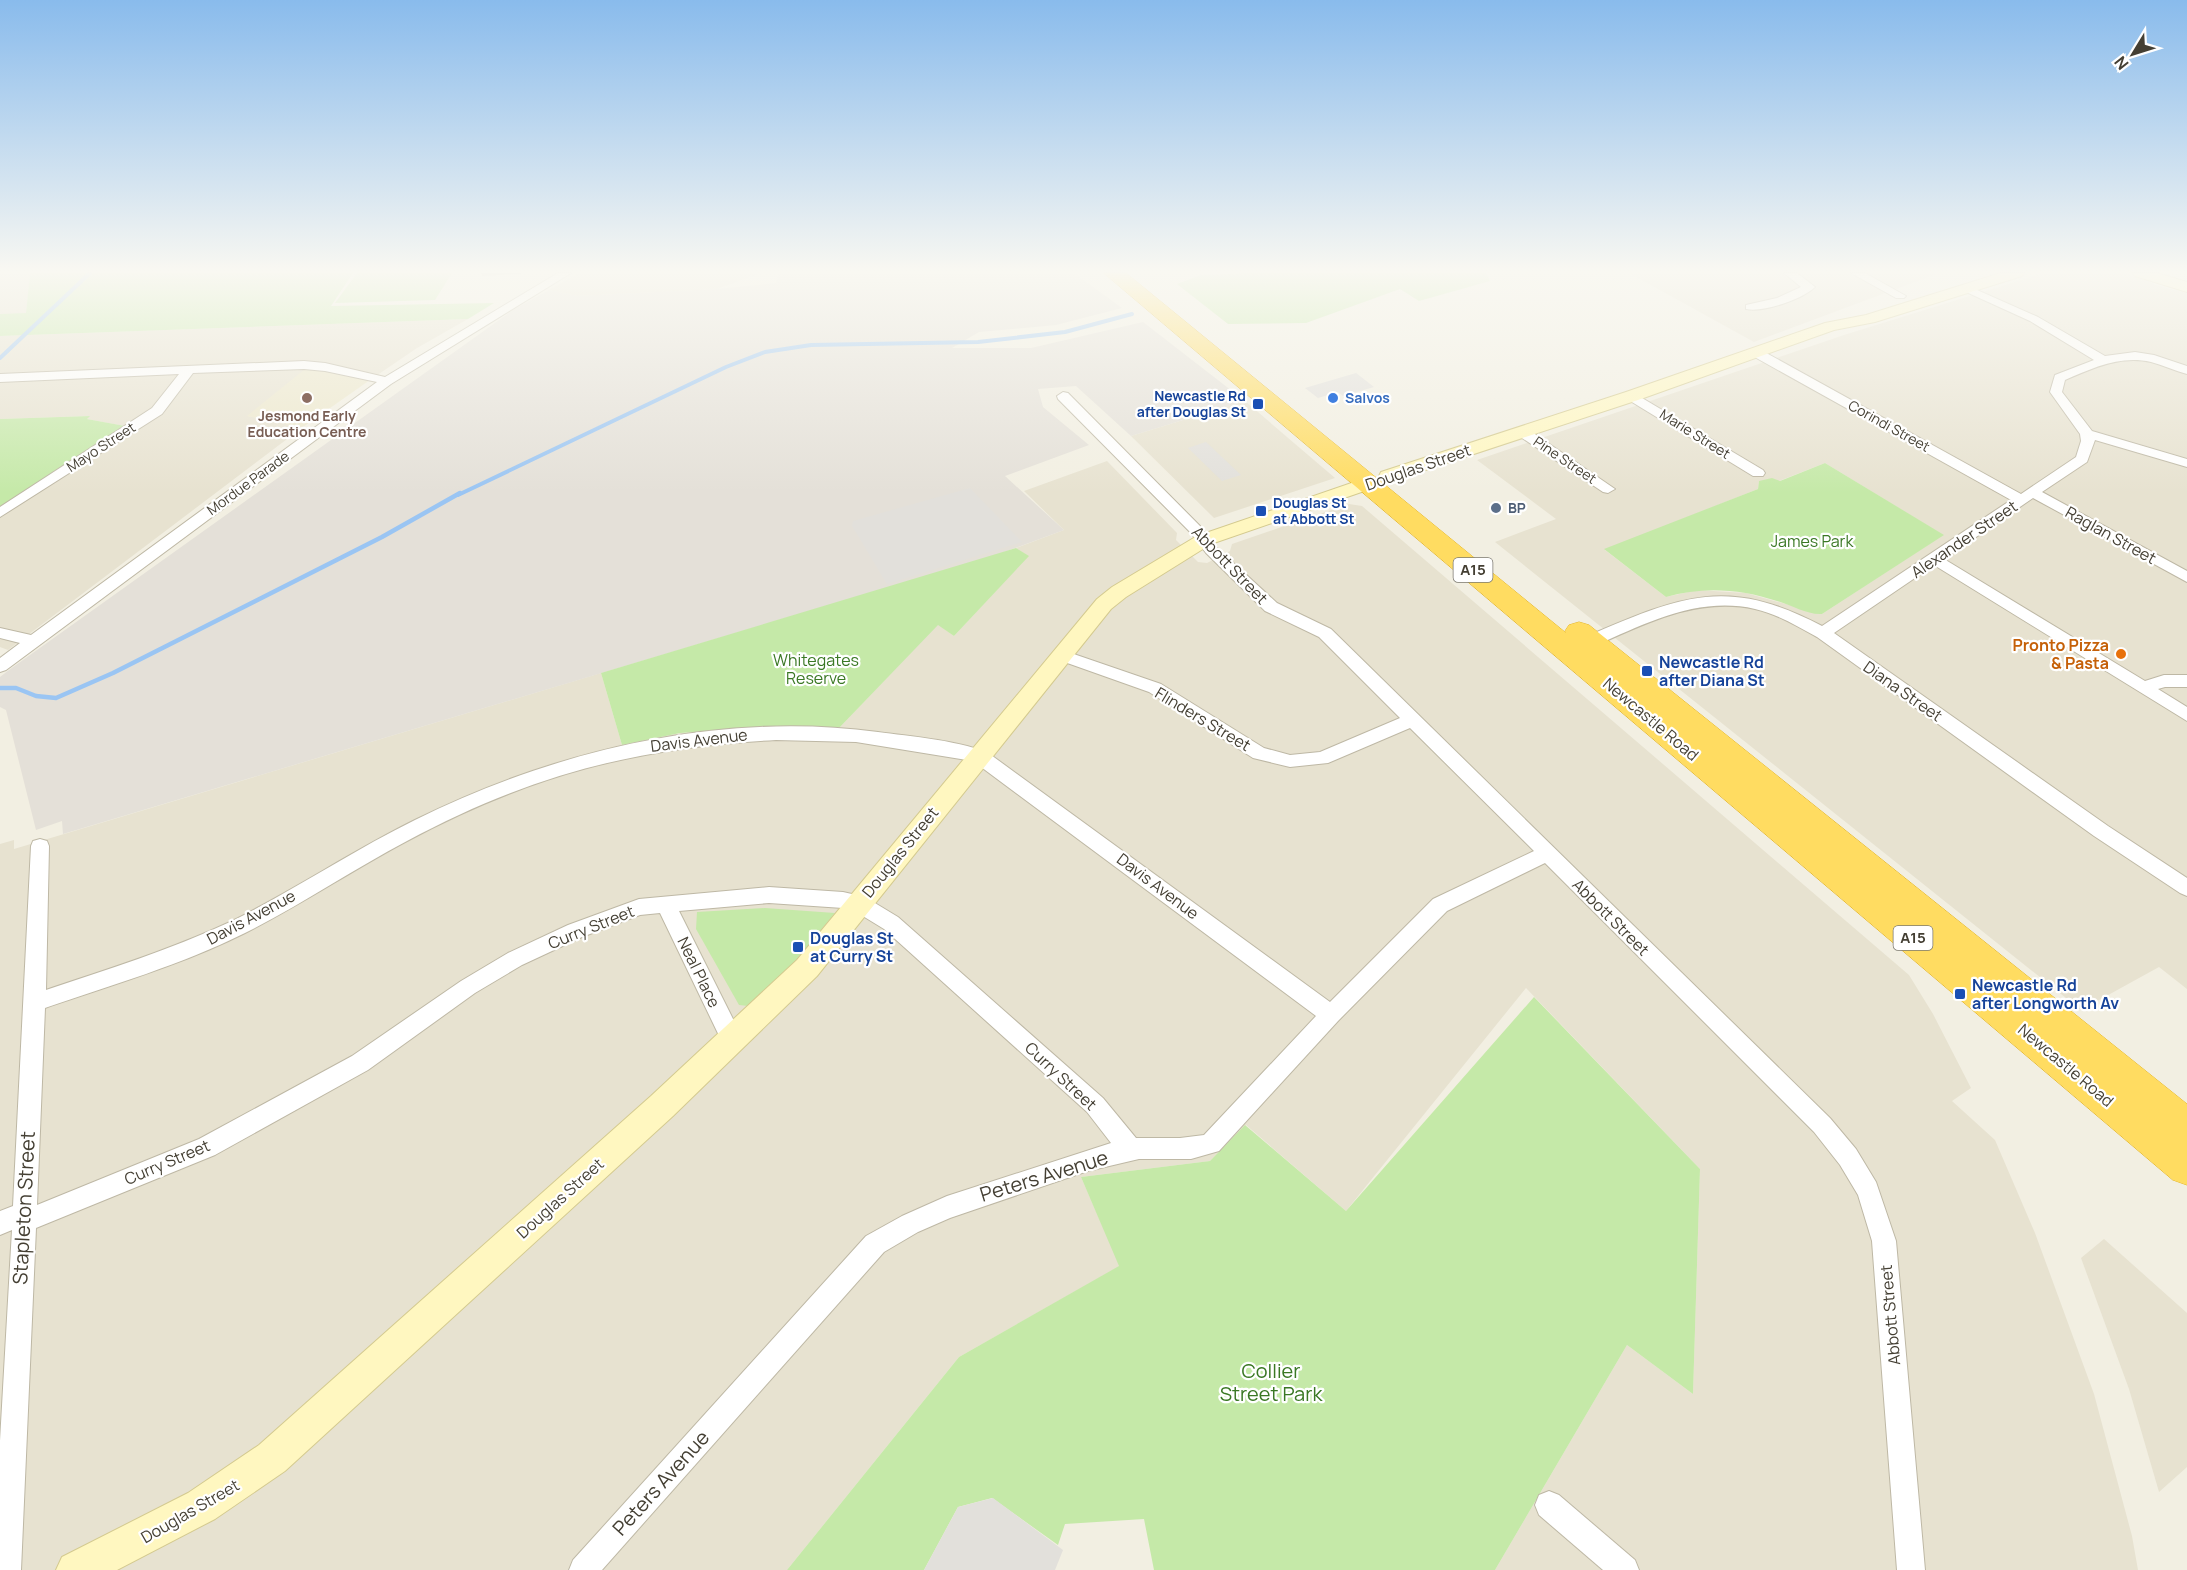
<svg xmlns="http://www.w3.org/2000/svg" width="2187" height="1570" font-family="Manrope,sans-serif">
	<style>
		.residential { fill: #e7e2d0; fill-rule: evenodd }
		.industrial { fill: #e4e0d8 }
		.education { fill: #ece7cb }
		.green { fill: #c5e9a8 }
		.parking { fill: #e2e0db }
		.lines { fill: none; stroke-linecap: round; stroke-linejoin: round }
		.stream-far1 { stroke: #9ac5f3; stroke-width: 4 }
		.stream { stroke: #9ac5f3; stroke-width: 4.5 }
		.street-casing { stroke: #beb8a5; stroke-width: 2 }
		.secondary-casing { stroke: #d4ca8f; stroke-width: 2 }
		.highway-casing { stroke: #e4b52a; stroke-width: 1 }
		.street { fill: #fff; fill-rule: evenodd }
		.secondary { fill: #fff7c0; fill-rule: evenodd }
		.highway { fill: #ffdc61; fill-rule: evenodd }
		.wall { fill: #b6af9d }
		.education-dot { fill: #8d6e63; stroke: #fff; stroke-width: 2 }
		.shop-dot { fill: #3f7fe0; stroke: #fff; stroke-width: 2 }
		.transit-dot { fill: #1a4fb4; stroke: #fff; stroke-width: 2 }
		.service-dot { fill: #5c6f8a; stroke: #fff; stroke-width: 2 }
		.food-dot { fill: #e8710a; stroke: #fff; stroke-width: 2 }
		.labels { text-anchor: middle; stroke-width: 4.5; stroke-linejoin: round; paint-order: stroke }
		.far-transit-label { font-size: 14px; font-weight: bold; fill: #164399; stroke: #fff; text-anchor: end }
		.far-shop-label { font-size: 14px; font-weight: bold; fill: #366cbe; stroke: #fff; text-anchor: start }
		.far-education-label { font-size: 14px; font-weight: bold; fill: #785e54; stroke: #fff }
		.far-street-label { font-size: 14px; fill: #443f33; stroke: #fff }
		.far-service-label { font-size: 14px; font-weight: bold; fill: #4e5e75; stroke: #fff; text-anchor: start }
		.shield { fill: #fff; stroke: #7c7970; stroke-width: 1.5 }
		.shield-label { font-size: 15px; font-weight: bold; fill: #443f33 }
		.street-label { font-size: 16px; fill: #443f33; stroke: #fff }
		.park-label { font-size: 16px; fill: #3a7824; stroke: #fff }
		.food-label { font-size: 16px; font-weight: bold; fill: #c56008; stroke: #fff; text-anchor: end }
		.transit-label { font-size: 16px; font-weight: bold; fill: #164399; stroke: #fff; text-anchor: start }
		.near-street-label { font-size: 20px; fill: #443f33; stroke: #fff }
		.near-park-label { font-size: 20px; fill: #3a7824; stroke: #fff }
	</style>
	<rect width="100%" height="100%" fill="#f2efe2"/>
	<g class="residential">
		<path d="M 0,273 L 30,273 L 26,314 L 0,314 Z"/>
		<path d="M 579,273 L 761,273 L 717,289 L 577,296 L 549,290 Z"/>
		<path d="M 1629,273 L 1939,273 L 1754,342 Z"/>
		<path d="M 2044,273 L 2125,273 L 2159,286 L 2187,293 L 2187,989 L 2159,967 L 2081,1010 L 1495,542 L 1556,519 L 1477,460 L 1844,335 ZM 1825,463 L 1943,535 L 1822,614 L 1746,593 L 1697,590 L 1666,597 L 1605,550 L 1758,489 L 1759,481 L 1779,481 Z"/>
		<path d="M 468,319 L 417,348 L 370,380 L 248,416 L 303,427 L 8,650 L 0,647 L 0,507 L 124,426 L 87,419 L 89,416 L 0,419 L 0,336 Z"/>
		<path d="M 1245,401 L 1335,478 L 1214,518 L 1131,436 Z"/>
		<path d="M 1107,461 L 1177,533 L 1176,540 L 1198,562 L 1207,563 L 1230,551 L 1232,544 L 1349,504 L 1362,506 L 1909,975 L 1933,1014 L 1971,1088 L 1952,1101 L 1995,1140 L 2035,1233 L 2094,1394 L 2132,1536 L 2138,1570 L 1495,1570 L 1627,1345 L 1693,1394 L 1700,1169 L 1526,988 L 1346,1211 L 1246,1125 L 1210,1161 L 1081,1177 L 1120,1266 L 959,1357 L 787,1570 L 0,1570 L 0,844 L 14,840 L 14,849 L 601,673 L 622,745 L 680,733 L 752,728 L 840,727 L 938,624 L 954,636 L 1028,556 L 1016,548 L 1064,530 L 1024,491 Z"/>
		<path d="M 2104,1239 L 2187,1313 L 2187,1467 L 2159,1492 L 2129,1389 L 2081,1258 Z"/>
	</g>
	<path class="industrial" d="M 778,273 L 1074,273 L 1122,308 L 1056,325 L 979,332 L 952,348 L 1031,348 L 1143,322 L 1245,401 L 1131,436 L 1076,386 L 1038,389 L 1043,407 L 1089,445 L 1005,476 L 1064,530 L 996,555 L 63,834 L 62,821 L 36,830 L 6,710 L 0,707 L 0,677 L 9,670 L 513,310 L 549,290 L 577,296 L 717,289 L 776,283 Z"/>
	<path class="education" d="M 310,365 L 370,380 L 303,427 L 247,416 Z"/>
	<g class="green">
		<path d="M 30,273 L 353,273 L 331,306 L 494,303 L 468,319 L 0,336 L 0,314 L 26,313 Z"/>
		<path d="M 357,273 L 452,273 L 435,300 L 335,303 Z"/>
		<path d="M 1247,273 L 1486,273 L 1490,281 L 1419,301 L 1400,289 L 1306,323 L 1228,324 L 1177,284 L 1201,275 Z"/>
		<path d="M 90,416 L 87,419 L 125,426 L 0,507 L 0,419 Z"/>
		<path d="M 1825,463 L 1944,535 L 1822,614 C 1807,615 1792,605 1777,601 C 1741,589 1703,586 1666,597 L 1604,549 L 1758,489 L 1759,481 L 1772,478 L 1780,481 Z"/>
		<path d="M 1016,548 L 1029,556 L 954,636 L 938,625 L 840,727 L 752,728 L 680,733 L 622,745 L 601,673 Z"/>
		<path d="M 765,908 L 835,913 L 757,1007 L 739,1005 L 696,929 L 697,912 Z"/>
		<path d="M 1534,997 L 1700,1169 L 1693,1394 L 1627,1345 L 1495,1570 L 1154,1570 L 1144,1519 L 1065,1524 L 1058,1545 L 992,1498 L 958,1507 L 924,1570 L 787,1570 L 959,1357 L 1119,1266 L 1081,1177 L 1210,1161 L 1245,1125 L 1346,1211 Z"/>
	</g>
	<g class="parking">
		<path d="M 1356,373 L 1374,387 L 1343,396 L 1338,392 L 1318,398 L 1305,388 Z"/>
		<path d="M 1206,442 L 1241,475 L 1222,481 L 1188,448 Z"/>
		<path d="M 970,488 L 1022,542 L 887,584 L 852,526 L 853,521 Z"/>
		<path d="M 993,1498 L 1063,1550 L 1055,1570 L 924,1570 L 958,1507 Z"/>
	</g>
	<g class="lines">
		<g class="stream-far1">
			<path d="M 0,358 L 90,273"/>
			<path d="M 458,495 L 726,367 L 765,352 L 811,345 L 978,342 L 1065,332 L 1132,314"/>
		</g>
		<path class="stream" d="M 0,688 L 16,688 L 36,696 L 56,698 L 113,673 L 382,537 L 460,493"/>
		<g class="street-casing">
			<g id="street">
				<path d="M 558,273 L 571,273 L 391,384 L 6,670 L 0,672 L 0,658 L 20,643 L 0,638 L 0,628 L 31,635 L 377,382 L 325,371 L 304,369 L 193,373 L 162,414 L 0,517 L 0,507 L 152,408 L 179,374 L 0,382 L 0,374 L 304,361 L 325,363 L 385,377 Z"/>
				<path d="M 1784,273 L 1797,273 L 1815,287 C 1803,299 1763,313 1746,309 L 1746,305 L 1777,298 L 1801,287 Z"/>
				<path d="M 1851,273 L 1865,273 L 1906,296 L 1904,298 L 1896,298 Z"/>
				<path d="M 1968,286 L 2038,317 L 2105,356 L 2135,352 L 2154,355 L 2187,366 L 2187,374 C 2175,371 2163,365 2151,362 C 2120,355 2093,368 2065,380 L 2062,392 L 2092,431 L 2187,459 L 2187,467 L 2095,440 L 2087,462 L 2042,492 L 2187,571 L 2187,582 L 2033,498 L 1944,559 L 2145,681 L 2164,675 L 2187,675 L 2187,687 L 2165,687 L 2158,689 L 2187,707 L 2187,721 L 1934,565 L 1834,633 L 2108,826 L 2187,878 L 2187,896 L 2180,893 L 2094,836 L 1817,637 C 1797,626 1777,614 1755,609 C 1699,596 1646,623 1597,645 L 1585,645 L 1583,641 L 1585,637 C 1679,597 1726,575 1822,626 L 2011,500 L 1751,355 L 1751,349 L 1759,349 L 2021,494 L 2076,457 L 2081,441 L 2080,434 L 2050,392 L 2055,375 L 2094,360 L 2030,321 L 1964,291 L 1962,289 Z"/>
				<path d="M 1063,392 L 1068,393 L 1200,526 L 1216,547 L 1277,603 L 1331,629 L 1830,1118 L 1856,1149 L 1876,1182 L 1896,1241 L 1925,1570 L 1897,1570 L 1872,1241 L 1858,1195 L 1840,1165 L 1814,1132 L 1545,863 L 1447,911 L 1338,1021 L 1219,1151 L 1191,1159 L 1139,1159 L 1088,1171 L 950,1218 L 918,1232 L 884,1252 L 602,1570 L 569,1570 L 573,1560 L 866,1236 L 902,1216 L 947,1196 L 1111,1143 L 1087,1112 L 884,929 L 853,910 L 843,908 L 769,903 L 679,911 L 744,1041 L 741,1048 L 733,1050 L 725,1048 L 660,913 L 640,915 L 582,937 L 522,965 L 475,993 L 368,1070 L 215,1155 L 36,1228 L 21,1570 L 0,1570 L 0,1441 L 12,1230 L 0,1235 L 0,1211 L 13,1206 L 31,846 L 33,841 L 40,839 L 47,841 L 49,846 L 46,990 C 108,969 170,950 230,922 C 293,891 352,851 415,820 C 556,750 720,711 878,732 C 907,736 967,741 991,755 L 1330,1002 L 1433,899 L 1534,851 L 1410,728 L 1328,763 L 1290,767 L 1253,758 L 1149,692 L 1056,659 L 1054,655 L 1056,651 L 1062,650 L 1161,684 L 1264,748 L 1290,755 L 1320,752 L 1400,718 L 1319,637 L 1265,611 L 1206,553 L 1190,532 L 1058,399 L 1057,396 ZM 776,740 L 856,742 L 973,761 L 1316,1016 L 1204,1135 L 1180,1138 L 1136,1138 L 1103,1098 L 898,917 L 865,897 L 843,892 L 769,887 L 639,899 L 568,925 L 508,953 L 461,981 L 352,1056 L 199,1139 L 37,1205 L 45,1008 C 112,985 181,965 245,933 C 301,905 352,870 407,841 C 530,775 638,747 776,740 Z"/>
				<path d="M 1632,392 L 1763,470 L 1765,473 L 1763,476 L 1753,476 L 1627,399 L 1626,396 L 1627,393 Z"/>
				<path d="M 1521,427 L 1526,428 L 1615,489 L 1608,493 L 1603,492 L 1516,434 L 1514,431 Z"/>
				<path d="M 1549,1491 L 1559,1495 L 1635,1560 L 1639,1570 L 1603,1570 L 1539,1515 L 1535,1505 L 1539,1495 Z"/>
			</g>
		</g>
		<g class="secondary-casing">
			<g id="secondary">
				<path d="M 2001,273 L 2024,273 L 2022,276 L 1875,322 L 1834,330 L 1638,400 L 1395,480 L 1381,480 L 1379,476 L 1381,472 L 1626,392 L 1825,323 L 1866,315 Z"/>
				<path d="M 2133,273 L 2157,273 L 2187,282 L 2187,292 L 2135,276 Z"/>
				<path d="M 1369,477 L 1376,479 L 1378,483 L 1376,487 L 1211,544 L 1126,597 L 1111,609 L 817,976 L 673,1116 L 285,1471 L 215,1519 L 117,1570 L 56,1570 L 62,1557 L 188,1493 L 259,1445 L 651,1096 L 797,960 L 1097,599 L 1112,587 L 1197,536 Z"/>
			</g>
		</g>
		<g class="highway-casing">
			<path id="highway" d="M 1104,273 L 1126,273 L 1566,633 L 1565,631 L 1569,625 L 1579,622 L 1589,625 L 2187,1104 L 2187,1185 L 2173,1180 Z"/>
		</g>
		<use href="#street" class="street"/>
		<use href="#secondary" class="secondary"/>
		<use href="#highway" class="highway"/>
	</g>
	<path class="wall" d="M 481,273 L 521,273 L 521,274 L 482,276 Z"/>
	<linearGradient id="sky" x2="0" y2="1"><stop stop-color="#89bbec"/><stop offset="0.55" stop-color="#f9f8f2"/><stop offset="1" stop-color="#f9f8f2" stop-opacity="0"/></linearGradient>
	<rect width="2187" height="493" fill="url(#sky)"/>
	<circle class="education-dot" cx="307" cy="398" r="6"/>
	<circle class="shop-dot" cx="1333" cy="398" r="6"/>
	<g class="transit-dot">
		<rect x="1252" y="398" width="12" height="12" rx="3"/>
		<rect x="1255" y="505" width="12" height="12" rx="3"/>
		<rect x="1641" y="665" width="12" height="12" rx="3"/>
		<rect x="792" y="941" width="12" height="12" rx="3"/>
		<rect x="1954" y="988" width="12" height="12" rx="3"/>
	</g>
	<circle class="service-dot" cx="1496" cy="508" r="6"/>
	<circle class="food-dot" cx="2121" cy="654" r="6"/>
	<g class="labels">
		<g class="far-transit-label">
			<text x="1246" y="401">Newcastle Rd<tspan x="1246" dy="16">after Douglas St</tspan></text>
			<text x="1273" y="508" text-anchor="start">Douglas St<tspan x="1273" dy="16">at Abbott St</tspan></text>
		</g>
		<g class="far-shop-label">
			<text x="1345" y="403">Salvos</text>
		</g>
		<g class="far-education-label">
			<text x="307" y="421">Jesmond Early<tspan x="307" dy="16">Education Centre</tspan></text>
		</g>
		<g class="far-street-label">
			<text transform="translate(1889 426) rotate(29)" y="5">Corindi Street</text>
			<text transform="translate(1695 434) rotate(32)" y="5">Marie Street</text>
			<text transform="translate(101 447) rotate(-33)" y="5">Mayo Street</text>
			<text transform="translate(1565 460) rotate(34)" y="5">Pine Street</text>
			<text transform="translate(248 483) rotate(-36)" y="5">Mordue Parade</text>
		</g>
		<g class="far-service-label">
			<text x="1508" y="513">BP</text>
		</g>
		<g class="shield">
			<rect x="1453.5" y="558" width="39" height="24" rx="4.5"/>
			<rect x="1893.5" y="926" width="39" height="24" rx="4.5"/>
		</g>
		<g class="shield-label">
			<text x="1473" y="575">A15</text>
			<text x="1913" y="943">A15</text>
		</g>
		<g class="street-label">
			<text transform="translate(1418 467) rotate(-19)" y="6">Douglas Street</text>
			<text transform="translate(2111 535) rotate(29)" y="6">Raglan Street</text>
			<text transform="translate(1964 539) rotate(-34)" y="6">Alexander Street</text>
			<text transform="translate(1230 565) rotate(46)" y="6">Abbott Street</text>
			<text transform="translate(1903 691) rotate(35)" y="6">Diana Street</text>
			<text transform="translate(1203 719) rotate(31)" y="6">Flinders Street</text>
			<text transform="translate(1651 719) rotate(40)" y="6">Newcastle Road</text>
			<text transform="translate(699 740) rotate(-7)" y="6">Davis Avenue</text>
			<text transform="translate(900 852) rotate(-51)" y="6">Douglas Street</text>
			<text transform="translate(1158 886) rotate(37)" y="6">Davis Avenue</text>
			<text transform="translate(251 917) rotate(-28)" y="6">Davis Avenue</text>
			<text transform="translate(1611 917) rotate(45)" y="6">Abbott Street</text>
			<text transform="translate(591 927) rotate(-22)" y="6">Curry Street</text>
			<text transform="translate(699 972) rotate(64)" y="6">Neal Place</text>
			<text transform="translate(2066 1065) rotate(40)" y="6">Newcastle Road</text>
			<text transform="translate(1061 1076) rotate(43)" y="6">Curry Street</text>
			<text transform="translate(167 1162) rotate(-23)" y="6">Curry Street</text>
			<text transform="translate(560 1198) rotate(-42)" y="6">Douglas Street</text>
			<text transform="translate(1890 1315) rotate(-95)" y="6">Abbott Street</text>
			<text transform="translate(190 1511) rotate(-30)" y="6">Douglas Street</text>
		</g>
		<g class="park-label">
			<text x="1812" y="547">James Park</text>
			<text x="816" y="666">Whitegates<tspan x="816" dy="18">Reserve</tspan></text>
		</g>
		<g class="food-label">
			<text x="2109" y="651">Pronto Pizza<tspan x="2109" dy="18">&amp; Pasta</tspan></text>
		</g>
		<g class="transit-label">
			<text x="1659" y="668">Newcastle Rd<tspan x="1659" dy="18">after Diana St</tspan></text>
			<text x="810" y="944">Douglas St<tspan x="810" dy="18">at Curry St</tspan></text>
			<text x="1972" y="991">Newcastle Rd<tspan x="1972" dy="18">after Longworth Av</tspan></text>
		</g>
		<g class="near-street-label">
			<text transform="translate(1044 1176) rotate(-17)" y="7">Peters Avenue</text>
			<text transform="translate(24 1208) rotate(-87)" y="7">Stapleton Street</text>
			<text transform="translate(661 1483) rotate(-48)" y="7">Peters Avenue</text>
		</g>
		<g class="near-park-label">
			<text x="1271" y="1378">Collier<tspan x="1271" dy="23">Street Park</tspan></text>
		</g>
	</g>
	<g transform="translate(2133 54) rotate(232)" stroke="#ffffff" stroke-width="4.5" paint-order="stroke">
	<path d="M0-4.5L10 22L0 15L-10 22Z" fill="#443f33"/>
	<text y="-9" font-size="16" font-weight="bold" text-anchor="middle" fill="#443f33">N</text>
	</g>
</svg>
